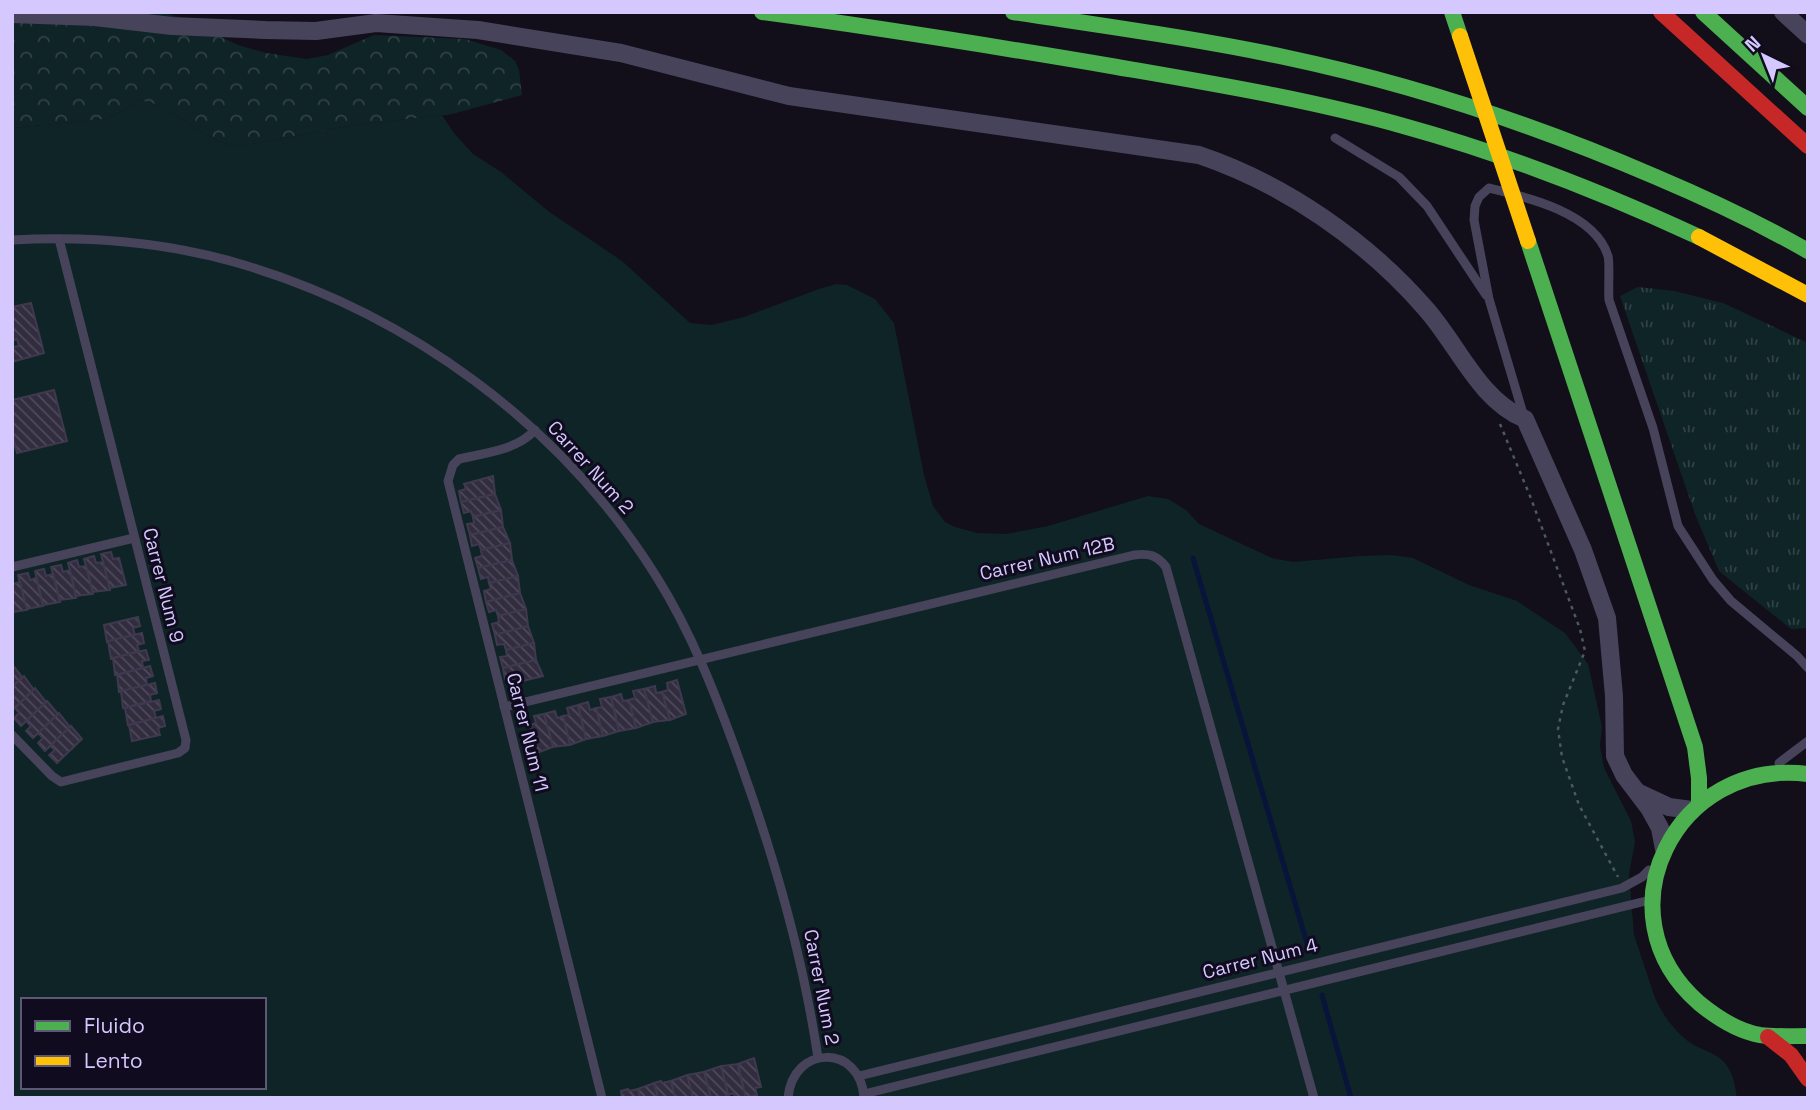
<svg xmlns="http://www.w3.org/2000/svg" width="1820" height="1110" font-family="'Space Grotesk',sans-serif">
	<style>
		.grass { fill: #0f2426; fill-rule: evenodd }
		.forest { fill: url(#forest-crowns) }
		.park { fill: url(#park-tufts) }
		.lines { fill: none; stroke-linecap: round; stroke-linejoin: round }
		.stream { stroke: #081439; stroke-width: 5 }
		.building { fill: url(#building-back-hatch); stroke: #3f3950; stroke-width: 2 }
		.path { stroke: #4a5867; stroke-width: 2.5; stroke-dasharray: 3.5 5; stroke-linecap: butt }
		.lane { stroke: #47435b; stroke-width: 9 }
		.street { stroke: #47435b; stroke-width: 18 }
		.fast { stroke: #4caf50; stroke-width: 16 }
		.slow { stroke: #ffc107; stroke-width: 16 }
		.jam { stroke: #c62828; stroke-width: 16 }
		.slow-bridge { stroke: #ffc107; stroke-width: 16 }
		.labels { text-anchor: middle; stroke-width: 6; stroke-linejoin: round; paint-order: stroke }
		.street-label { font-size: 19px; fill: #d4c8ff; stroke: #100b1e }
	</style>
	<defs>
		<pattern id="forest-crowns" width="20" height="18" patternUnits="userSpaceOnUse" patternTransform="scale(1.75)"><rect width="20" height="18" fill="#0f2426"/><path d="M2 6a3 3 0 1 1 6 0M12 15a3 3 0 1 1 6 0" fill="none" stroke="#314247"/></pattern>
		<pattern id="park-tufts" width="24" height="20" patternUnits="userSpaceOnUse" patternTransform="scale(1.75)"><rect width="24" height="20" fill="#0f2426"/><path d="M3 7l-1-3M5 7V3M7 7l1-3M15 17l-1-3M17 17v-4M19 17l1-3" fill="none" stroke="#314247"/></pattern>
		<pattern id="building-back-hatch" width="6" height="6" patternUnits="userSpaceOnUse" patternTransform="scale(1.75)"><rect width="6" height="6" fill="#312c3e"/><path d="M-1 5l2 2M0 0l6 6M5-1l2 2" fill="none" stroke="#4e495b"/></pattern>
	</defs>
	<rect width="100%" height="100%" fill="#120f1a"/>
	<path class="grass" d="M 138,100 C 180,106 202,144 240,146 L 354,125 L 442,115 L 454,133 L 473,154 L 501,172 L 548,211 L 622,261 L 690,323 L 712,325 L 744,317 L 819,289 L 836,284 L 847,285 L 875,299 L 894,323 L 924,475 L 933,506 L 945,522 L 955,527 L 977,533 L 1006,534 L 1048,526 L 1148,496 L 1168,499 L 1186,510 L 1199,524 L 1272,558 L 1293,562 L 1360,556 L 1392,555 L 1413,558 L 1469,585 L 1517,601 L 1565,633 L 1588,664 L 1602,727 L 1600,746 L 1604,768 L 1631,821 L 1635,842 L 1629,874 L 1634,935 L 1655,998 C 1663,1016 1678,1036 1694,1045 C 1706,1052 1720,1054 1727,1066 C 1734,1075 1735,1087 1737,1098 L 12,1098 L 12,128 L 104,119 L 122,111 ZM 23,1000 L 264,1000 L 264,1087 L 23,1087 Z"/>
	<path class="forest" d="M 12,12 L 159,12 L 176,16 L 238,45 L 266,53 L 307,59 L 328,55 L 374,35 L 465,39 L 501,50 L 515,61 L 519,70 L 522,95 L 452,114 L 354,125 L 240,146 C 202,144 180,106 138,100 L 122,111 L 104,119 L 12,128 Z"/>
	<path class="park" d="M 1638,287 L 1674,291 L 1723,303 L 1808,343 L 1808,628 L 1791,629 L 1719,571 L 1695,514 L 1620,296 Z"/>
	<g class="lines">
		<g class="stream">
			<path d="M 1193,558 L 1309,950"/>
			<path d="M 1322,995 L 1351,1098"/>
		</g>
	</g>
	<g class="building">
		<path d="M 31,303 L 44,353 L 12,362 L 12,343 L 13,347 L 19,346 L 17,339 L 12,341 L 12,307 Z"/>
		<path d="M 54,390 L 67,441 L 17,453 L 12,434 L 12,400 Z"/>
		<path d="M 493,476 L 495,494 L 461,502 L 459,491 L 466,489 L 464,484 Z"/>
		<path d="M 495,494 L 501,510 L 473,517 L 471,511 L 464,513 L 461,502 Z"/>
		<path d="M 501,510 L 503,527 L 470,535 L 467,524 L 474,523 L 473,517 Z"/>
		<path d="M 503,527 L 510,543 L 481,550 L 479,544 L 472,546 L 470,535 Z"/>
		<path d="M 510,543 L 512,560 L 478,568 L 475,558 L 482,556 L 481,550 Z"/>
		<path d="M 111,552 L 113,559 L 119,558 L 126,585 L 109,588 L 101,554 Z"/>
		<path d="M 94,556 L 96,563 L 103,562 L 110,590 L 93,592 L 84,559 Z"/>
		<path d="M 77,560 L 79,567 L 86,566 L 93,594 L 76,596 L 68,563 Z"/>
		<path d="M 512,560 L 518,576 L 489,583 L 488,577 L 481,579 L 478,568 Z"/>
		<path d="M 61,565 L 63,572 L 70,570 L 76,598 L 60,600 L 51,567 Z"/>
		<path d="M 44,569 L 46,576 L 53,574 L 60,602 L 43,605 L 35,571 Z"/>
		<path d="M 28,573 L 30,580 L 36,578 L 43,606 L 26,609 L 18,575 Z"/>
		<path d="M 518,576 L 520,593 L 486,602 L 484,591 L 491,589 L 489,583 Z"/>
		<path d="M 12,582 L 13,584 L 20,582 L 27,610 L 12,612 Z"/>
		<path d="M 520,593 L 526,609 L 498,616 L 496,610 L 489,612 L 486,602 Z"/>
		<path d="M 526,609 L 528,626 L 495,635 L 492,624 L 499,622 L 498,616 Z"/>
		<path d="M 138,617 L 140,626 L 133,628 L 135,635 L 107,642 L 104,625 Z"/>
		<path d="M 528,626 L 534,643 L 506,650 L 504,644 L 497,645 L 495,635 Z"/>
		<path d="M 142,633 L 144,643 L 137,645 L 139,651 L 111,659 L 108,641 Z"/>
		<path d="M 534,643 L 536,660 L 503,668 L 500,657 L 507,656 L 506,650 Z"/>
		<path d="M 146,650 L 149,660 L 142,661 L 143,668 L 115,675 L 113,658 Z"/>
		<path d="M 536,660 L 543,676 L 514,683 L 512,677 L 505,679 L 503,668 Z"/>
		<path d="M 12,664 L 22,677 L 12,687 Z"/>
		<path d="M 150,666 L 153,676 L 146,678 L 147,685 L 119,692 L 117,675 Z"/>
		<path d="M 24,676 L 34,690 L 12,710 L 12,687 Z"/>
		<path d="M 677,680 L 686,714 L 670,720 L 662,692 L 668,690 L 667,683 Z"/>
		<path d="M 155,683 L 157,693 L 150,695 L 151,701 L 123,708 L 121,691 Z"/>
		<path d="M 655,686 L 656,693 L 662,692 L 670,720 L 653,722 L 644,689 Z"/>
		<path d="M 35,688 L 46,702 L 21,726 L 14,718 L 19,713 L 15,708 Z"/>
		<path d="M 644,689 L 653,722 L 636,728 L 629,700 L 635,698 L 633,691 Z"/>
		<path d="M 621,694 L 623,701 L 629,700 L 636,728 L 619,731 L 611,697 Z"/>
		<path d="M 611,697 L 619,731 L 603,736 L 596,708 L 602,707 L 600,699 Z"/>
		<path d="M 159,700 L 161,709 L 154,711 L 156,718 L 128,725 L 125,708 Z"/>
		<path d="M 47,701 L 58,714 L 33,738 L 26,731 L 31,726 L 26,721 Z"/>
		<path d="M 588,702 L 590,710 L 596,708 L 603,736 L 586,739 L 578,705 Z"/>
		<path d="M 578,705 L 586,739 L 570,745 L 563,716 L 569,715 L 567,708 Z"/>
		<path d="M 555,711 L 557,718 L 563,716 L 570,745 L 553,747 L 544,714 Z"/>
		<path d="M 59,713 L 70,727 L 45,751 L 38,743 L 43,738 L 38,733 Z"/>
		<path d="M 544,714 L 553,747 L 537,753 L 530,725 L 536,723 L 534,716 Z"/>
		<path d="M 163,716 L 165,726 L 158,728 L 160,735 L 132,741 L 129,725 Z"/>
		<path d="M 71,726 L 82,739 L 57,763 L 49,755 L 55,750 L 50,746 Z"/>
		<path d="M 754,1058 L 761,1087 L 755,1088 L 757,1095 L 746,1098 L 738,1064 Z"/>
		<path d="M 738,1064 L 739,1071 L 746,1098 L 735,1098 L 734,1093 L 728,1095 L 721,1066 Z"/>
		<path d="M 721,1066 L 728,1095 L 722,1098 L 711,1098 L 704,1072 Z"/>
		<path d="M 704,1072 L 711,1098 L 693,1098 L 687,1075 Z"/>
		<path d="M 687,1075 L 693,1098 L 675,1098 L 671,1081 Z"/>
		<path d="M 661,1081 L 662,1083 L 671,1081 L 675,1098 L 658,1098 L 654,1083 Z"/>
		<path d="M 654,1083 L 658,1098 L 640,1098 L 638,1089 Z"/>
		<path d="M 628,1089 L 629,1091 L 638,1089 L 640,1098 L 622,1098 L 621,1091 Z"/>
	</g>
	<g class="lines">
		<path class="path" d="M 1500,424 L 1530,496 L 1580,629 L 1585,651 L 1563,705 L 1558,729 L 1562,757 L 1579,805 L 1618,877"/>
		<g class="lane">
			<path d="M 1335,138 L 1399,177 L 1427,206 L 1486,295"/>
			<path d="M 12,240 C 86,236 163,242 234,262 C 406,311 561,424 656,576 C 692,633 717,698 740,762 C 775,859 803,956 818,1058"/>
			<path d="M 1524,417 L 1489,299 L 1474,220 L 1475,206 L 1479,197 L 1489,188 C 1527,197 1595,213 1608,256 C 1610,263 1608,289 1609,300 L 1653,428 L 1678,526 L 1713,580 L 1731,601 L 1797,656 L 1808,668"/>
			<path d="M 535,430 C 517,450 485,453 459,459 L 453,465 L 448,481 L 602,1098"/>
			<path d="M 12,567 L 134,538"/>
			<path d="M 504,707 L 1134,555 C 1149,553 1157,555 1166,567 L 1314,1098"/>
			<path d="M 12,735 L 52,776 L 61,782 L 178,753 L 185,748 L 186,740 L 59,239"/>
			<path d="M 1779,763 L 1808,741"/>
			<path d="M 859,1076 L 1622,888 L 1642,877 L 1649,870"/>
			<path d="M 864,1094 L 1650,900"/>
			<path d="M 788,1098 C 793,1044 860,1044 864,1097"/>
		</g>
		<g class="street">
			<path d="M 1783,12 L 1808,35"/>
			<path d="M 12,14 L 95,17 L 172,26 L 265,30 L 316,31 L 376,23 L 478,30 L 621,53 L 789,96 L 1199,155 C 1285,184 1367,241 1426,309 C 1458,345 1479,400 1525,419 L 1583,550 L 1607,618 L 1614,696 L 1615,756 L 1624,775 L 1649,808 L 1660,828 L 1664,849"/>
			<path d="M 1639,793 L 1669,807 L 1692,810"/>
		</g>
		<g class="fast">
			<path d="M 762,12 C 881,28 999,47 1117,67 C 1215,84 1312,100 1407,127 C 1508,155 1604,193 1699,237"/>
			<path d="M 1013,12 C 1104,26 1194,38 1284,57 C 1412,84 1536,125 1656,177 C 1708,199 1759,223 1808,251"/>
			<path d="M 1452,12 L 1460,36"/>
			<path d="M 1703,12 L 1808,108"/>
			<path d="M 1528,241 L 1695,747 L 1699,778 L 1699,804"/>
			<path d="M 1808,774 C 1676,757 1597,914 1699,1003 C 1716,1017 1737,1031 1760,1035 C 1775,1037 1792,1036 1808,1036"/>
		</g>
		<path class="slow" d="M 1699,237 L 1808,295"/>
		<g class="jam">
			<path d="M 1661,12 L 1808,146"/>
			<path d="M 1768,1037 L 1791,1055 L 1808,1079"/>
		</g>
		<path class="slow-bridge" d="M 1460,36 L 1528,241"/>
	</g>
	<g class="labels">
		<g class="street-label">
			<text transform="translate(591 467) rotate(48)" y="7">Carrer Num 2</text>
			<text transform="translate(1047 558) rotate(-13)" y="7">Carrer Num 12B</text>
			<text transform="translate(164 585) rotate(76)" y="7">Carrer Num 9</text>
			<text transform="translate(528 732) rotate(76)" y="7">Carrer Num 11</text>
			<text transform="translate(1260 958) rotate(-14)" y="7">Carrer Num 4</text>
			<text transform="translate(822 987) rotate(79)" y="7">Carrer Num 2</text>
		</g>
	</g>
	<rect width="1820" height="1110" fill="none" stroke="#d4c8ff" stroke-width="28"/>
	<rect x="21" y="998" width="245" height="91" fill="#100b1e" stroke="#5e5778" stroke-width="2"/>
	<rect x="35" y="1021" width="35" height="10" fill="#4caf50" stroke="#5e5778" stroke-width="2"/>
	<text x="84" y="1033" font-size="21" fill="#d4c8ff">Fluido</text>
	<rect x="35" y="1056" width="35" height="10" fill="#ffc107" stroke="#5e5778" stroke-width="2"/>
	<text x="84" y="1068" font-size="21" fill="#d4c8ff">Lento</text>
	<g transform="translate(1764 56) rotate(317)" stroke="#100b1e" stroke-width="5" paint-order="stroke">
	<path d="M0-5L12 26L0 18L-12 26Z" fill="#d4c8ff"/>
	<text y="-10" font-size="19" font-weight="bold" text-anchor="middle" fill="#d4c8ff">N</text>
	</g>
</svg>
